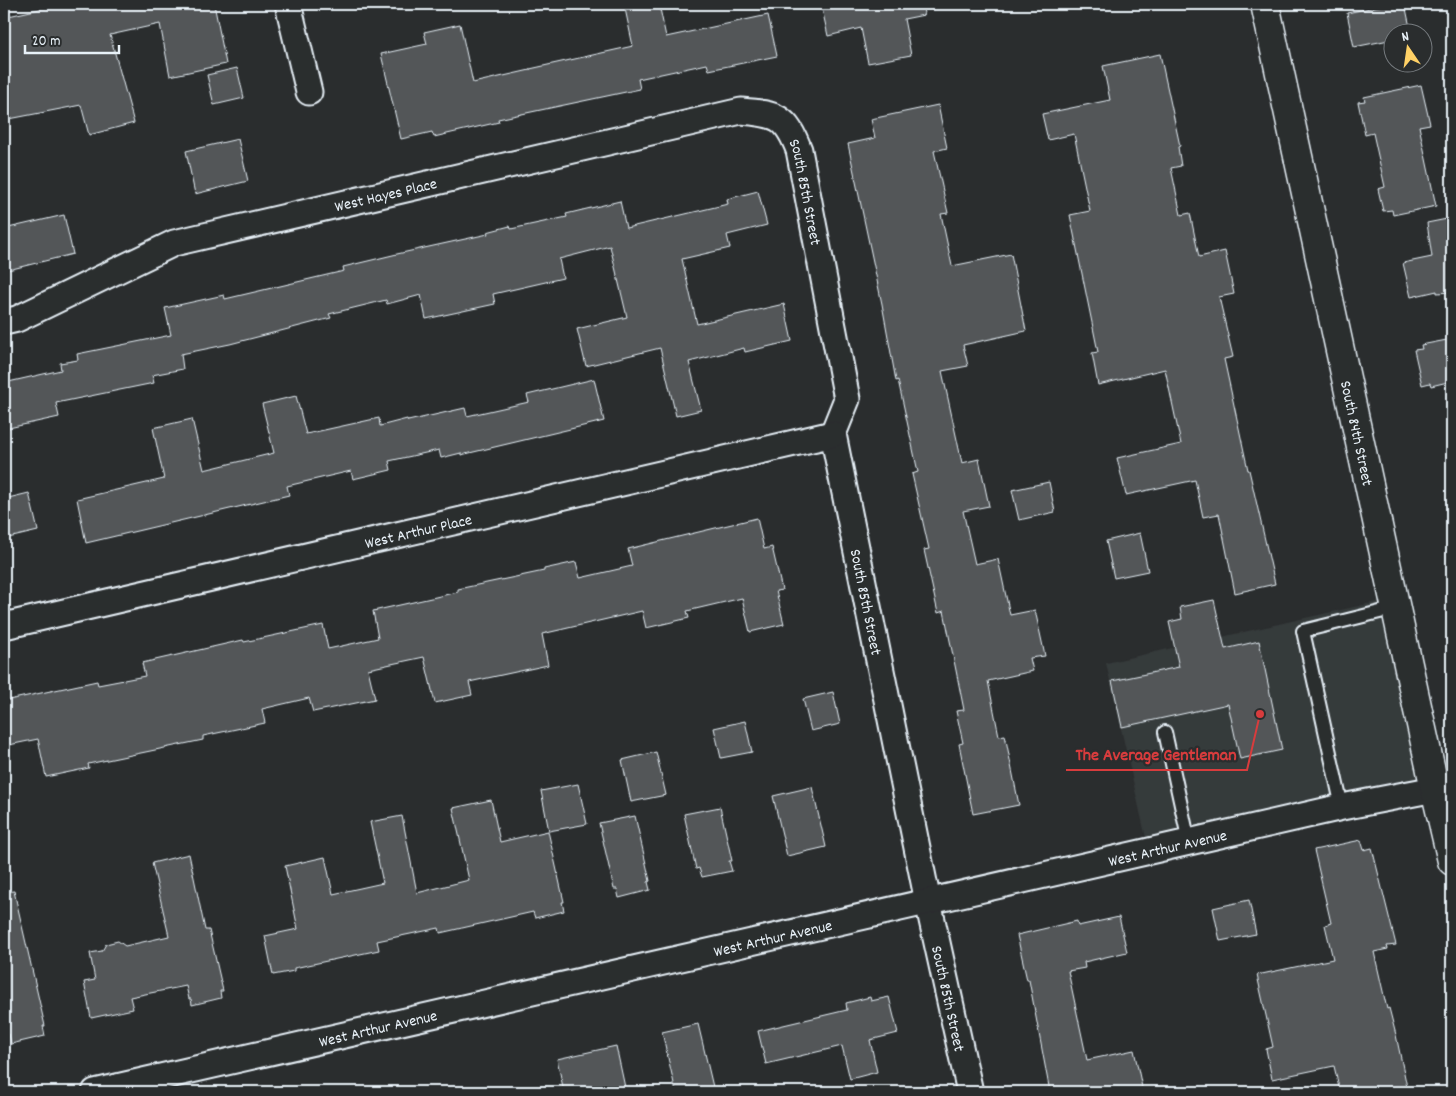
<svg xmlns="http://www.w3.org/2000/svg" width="1456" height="1096" font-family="Dekko,sans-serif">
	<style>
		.built { fill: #363a3b }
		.building { fill: #535759; stroke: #e8f1f8 }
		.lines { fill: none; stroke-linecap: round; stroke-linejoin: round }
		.service-casing { stroke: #e8f1f8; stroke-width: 16 }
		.minor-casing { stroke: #e8f1f8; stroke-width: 29 }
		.tertiary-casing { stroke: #e8f1f8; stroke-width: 31 }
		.service { stroke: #2a2d2e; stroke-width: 12 }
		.minor { stroke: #2a2d2e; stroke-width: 25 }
		.tertiary { stroke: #2a2d2e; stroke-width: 28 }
		.labels { text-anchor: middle; stroke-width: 4.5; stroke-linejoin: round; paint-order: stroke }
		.street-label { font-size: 16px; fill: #e8f1f8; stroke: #2a2d2e }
		.leader { fill: none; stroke: #d83c3d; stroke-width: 2 }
		.callout-dot { fill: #d83c3d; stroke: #2a2d2e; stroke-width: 2 }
		.callout-label { font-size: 18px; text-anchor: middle; font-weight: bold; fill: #d83c3d; stroke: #2a2d2e; stroke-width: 4.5; stroke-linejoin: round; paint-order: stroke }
	</style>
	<rect width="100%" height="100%" fill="#2a2d2e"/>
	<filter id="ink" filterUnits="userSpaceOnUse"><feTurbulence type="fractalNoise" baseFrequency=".02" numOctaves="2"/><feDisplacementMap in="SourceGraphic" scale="10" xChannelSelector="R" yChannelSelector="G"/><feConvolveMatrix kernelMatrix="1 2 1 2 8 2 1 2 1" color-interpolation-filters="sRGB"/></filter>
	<g filter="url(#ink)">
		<path class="built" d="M 1394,598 L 1435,789 L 1149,851 L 1106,663 Z"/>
		<g class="building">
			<path d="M 62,4 L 214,4 L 226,64 L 170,76 L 160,24 L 110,35 L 134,123 L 89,135 L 81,105 L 4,120 L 4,17 Z"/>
			<path d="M 624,4 L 659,4 L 666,37 L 768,15 L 777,56 L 709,70 L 707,64 L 638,79 L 640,89 L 498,119 L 499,122 L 434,137 L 432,132 L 401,139 L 381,54 L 427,44 L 424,32 L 460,24 L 473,83 L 530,70 L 530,69 L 633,46 Z"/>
			<path d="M 821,4 L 923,4 L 924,15 L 904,19 L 911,55 L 868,63 L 861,28 L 828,36 Z"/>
			<path d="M 1388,4 L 1405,4 L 1411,32 L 1394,32 L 1394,39 L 1354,47 L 1347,13 Z"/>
			<path d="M 1160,54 L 1180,146 L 1178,147 L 1181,166 L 1171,168 L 1181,215 L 1190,213 L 1199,257 L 1225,251 L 1234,294 L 1219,297 L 1233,357 L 1224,359 L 1248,470 L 1249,470 L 1275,584 L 1235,593 L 1219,514 L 1203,517 L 1195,480 L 1126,495 L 1117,458 L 1181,444 L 1165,369 L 1098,385 L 1092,353 L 1098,352 L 1070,215 L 1090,211 L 1074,134 L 1048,140 L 1042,114 L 1110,100 L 1103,66 Z"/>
			<path d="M 237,68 L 244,98 L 214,105 L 207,75 Z"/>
			<path d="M 1421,85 L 1430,124 L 1419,126 L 1436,206 L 1393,215 L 1392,210 L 1383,211 L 1378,189 L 1385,187 L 1373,133 L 1365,135 L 1358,102 L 1365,101 L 1364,97 Z"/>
			<path d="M 938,105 L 947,148 L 934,151 L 948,213 L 941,214 L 952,266 L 1011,254 L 1026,331 L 963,345 L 968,366 L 942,371 L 962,463 L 979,459 L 989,506 L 963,511 L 975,564 L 998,559 L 1010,615 L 1035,610 L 1045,656 L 1030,658 L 1033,671 L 988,681 L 999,736 L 1005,735 L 1019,805 L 973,814 L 959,744 L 963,743 L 956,711 L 964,710 L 944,611 L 938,613 L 924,550 L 929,549 L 912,474 L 918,472 L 898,380 L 896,381 L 882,304 L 848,144 L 875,138 L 871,119 Z"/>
			<path d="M 238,139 L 248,181 L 195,194 L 186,151 Z"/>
			<path d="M 758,191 L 767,225 L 727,235 L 730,248 L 682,259 L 697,324 L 784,304 L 792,341 L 745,352 L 744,348 L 689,362 L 701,410 L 676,416 L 660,348 L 586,366 L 577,329 L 627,317 L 610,246 L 559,259 L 563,278 L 493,294 L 495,304 L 426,319 L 421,295 L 387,304 L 386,300 L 329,314 L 331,318 L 230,344 L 181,354 L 183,369 L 152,375 L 154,383 L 56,403 L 59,417 L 4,429 L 4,383 L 61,370 L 60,363 L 78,360 L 77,354 L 171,335 L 165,308 L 224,295 L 225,299 L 344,271 L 343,267 L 397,254 L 488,234 L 487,232 L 510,226 L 511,229 L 567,217 L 566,214 L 620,201 L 626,228 L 728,204 L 727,199 Z"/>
			<path d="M 64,215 L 73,254 L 4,271 L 4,229 Z"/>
			<path d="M 1452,218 L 1452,292 L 1437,293 L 1437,291 L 1411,297 L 1403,263 L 1432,257 L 1427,223 Z"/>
			<path d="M 1452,339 L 1452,381 L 1431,386 L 1430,383 L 1422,385 L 1414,350 L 1422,349 L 1421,345 Z"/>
			<path d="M 594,379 L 604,421 L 461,455 L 461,453 L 441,458 L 439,450 L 389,461 L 391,470 L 353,479 L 351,471 L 287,486 L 289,495 L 86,543 L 77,499 L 164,479 L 153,428 L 192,419 L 204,470 L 274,453 L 262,404 L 296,396 L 306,434 L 379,418 L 380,426 L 407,419 L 408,421 L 465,408 L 467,416 L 529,402 L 527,395 Z"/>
			<path d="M 1049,482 L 1055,512 L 1019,520 L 1012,490 Z"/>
			<path d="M 29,493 L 38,531 L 4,539 L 4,499 Z"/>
			<path d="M 757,518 L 764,549 L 772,547 L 782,590 L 776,591 L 784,624 L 750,632 L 742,598 L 687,611 L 689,618 L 646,628 L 642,611 L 542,634 L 548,665 L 469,682 L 472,695 L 435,703 L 424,657 L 368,669 L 375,699 L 313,712 L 309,698 L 262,709 L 265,723 L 203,736 L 203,740 L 88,764 L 89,768 L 46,777 L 38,739 L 4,746 L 4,701 L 97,681 L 98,685 L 145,676 L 142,663 L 243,640 L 244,642 L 323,625 L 328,649 L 378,638 L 373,611 L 458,592 L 458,589 L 544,571 L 544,569 L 576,562 L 580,578 L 632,566 L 628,549 Z"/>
			<path d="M 1140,533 L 1148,571 L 1114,578 L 1106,541 Z"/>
			<path d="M 1214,600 L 1225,649 L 1259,641 L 1282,750 L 1240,759 L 1228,704 L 1122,727 L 1112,681 L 1179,667 L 1169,622 L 1182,619 L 1180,607 Z"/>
			<path d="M 833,692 L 840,724 L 811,731 L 803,699 Z"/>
			<path d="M 745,721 L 752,752 L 721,758 L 714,728 Z"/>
			<path d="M 656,752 L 666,795 L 631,802 L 622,760 Z"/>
			<path d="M 578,784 L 587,824 L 549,831 L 541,791 Z"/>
			<path d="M 812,787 L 826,847 L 787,856 L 773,796 Z"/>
			<path d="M 491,800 L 500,842 L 548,831 L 564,902 L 562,902 L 564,911 L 535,918 L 533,912 L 440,933 L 439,928 L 377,941 L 379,950 L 294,968 L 294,971 L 273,975 L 265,936 L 298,929 L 285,866 L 325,857 L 333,894 L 383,883 L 370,822 L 402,816 L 417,893 L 469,880 L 453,808 Z"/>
			<path d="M 720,807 L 732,861 L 729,861 L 732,871 L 702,877 L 699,868 L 696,869 L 684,814 Z"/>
			<path d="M 635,816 L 650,881 L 648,882 L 650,890 L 619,898 L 617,889 L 614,889 L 599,823 Z"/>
			<path d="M 1361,840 L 1364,850 L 1372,848 L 1396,945 L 1387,946 L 1388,949 L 1374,952 L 1387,1009 L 1389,1008 L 1396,1035 L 1408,1092 L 1340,1092 L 1334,1066 L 1272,1079 L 1266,1049 L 1273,1047 L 1257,975 L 1333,959 L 1325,925 L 1331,923 L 1314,850 Z"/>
			<path d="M 189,854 L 205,930 L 209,930 L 223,991 L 220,991 L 221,998 L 192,1005 L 191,999 L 189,999 L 186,986 L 130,997 L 133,1009 L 91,1018 L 84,982 L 95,980 L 90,953 L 102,951 L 106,944 L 118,941 L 125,946 L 169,936 L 152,863 Z"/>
			<path d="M 14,891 L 45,1026 L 43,1026 L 45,1036 L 11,1044 L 9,1034 L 7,1035 L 4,1021 L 4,892 Z"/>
			<path d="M 1249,900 L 1256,934 L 1220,941 L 1213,908 Z"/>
			<path d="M 1119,917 L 1127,952 L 1084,962 L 1085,968 L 1068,971 L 1087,1060 L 1134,1050 L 1143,1092 L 1050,1092 L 1029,980 L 1027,980 L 1017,935 L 1077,921 L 1078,926 Z"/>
			<path d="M 870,997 L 871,1001 L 889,997 L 898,1033 L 870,1040 L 877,1072 L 850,1079 L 842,1046 L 766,1064 L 758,1031 L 847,1010 L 846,1003 Z"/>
			<path d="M 698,1024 L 713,1087 L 689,1092 L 676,1092 L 662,1032 Z"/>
			<path d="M 616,1046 L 626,1092 L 564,1092 L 557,1059 Z"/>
		</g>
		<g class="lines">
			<g class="service-casing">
				<g id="service">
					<path d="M 1165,732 L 1189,842"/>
					<path d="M 1342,807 L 1303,631 L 1396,608"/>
				</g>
			</g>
			<g class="minor-casing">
				<g id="minor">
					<path d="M 288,4 L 309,92"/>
					<path id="s1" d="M 4,322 L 17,319 L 174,243 L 741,111 C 777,114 786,116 799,150 L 847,399 L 833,434 L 928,902 L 970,1092"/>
					<path id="s2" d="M 4,626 L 833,434"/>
					<path id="s3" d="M 95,1092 L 1189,842 L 1342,807 L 1435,789 L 1452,787"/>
				</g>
			</g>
			<g class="tertiary-casing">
				<g id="tertiary">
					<path id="s4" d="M 1265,4 L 1435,789 L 1452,861"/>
				</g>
			</g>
			<use href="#service" class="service"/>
			<use href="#minor" class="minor"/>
			<use href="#tertiary" class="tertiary"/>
		</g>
	</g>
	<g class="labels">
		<g class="street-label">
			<text dy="6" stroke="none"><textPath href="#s1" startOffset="889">South 85th Street</textPath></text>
			<text dy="6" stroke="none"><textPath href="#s1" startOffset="405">West Hayes Place</textPath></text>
			<text dy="6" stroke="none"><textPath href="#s4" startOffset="439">South 84th Street</textPath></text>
			<text dy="6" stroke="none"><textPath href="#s2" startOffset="425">West Arthur Place</textPath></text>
			<text dy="6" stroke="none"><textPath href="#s1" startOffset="1309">South 85th Street</textPath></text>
			<text dy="6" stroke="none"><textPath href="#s3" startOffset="1100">West Arthur Avenue</textPath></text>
			<text dy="6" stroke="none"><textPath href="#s3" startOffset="695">West Arthur Avenue</textPath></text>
			<text dy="6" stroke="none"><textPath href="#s1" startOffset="1714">South 85th Street</textPath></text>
			<text dy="6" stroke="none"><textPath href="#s3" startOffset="290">West Arthur Avenue</textPath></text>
		</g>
	</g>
	<path class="leader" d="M1260 714L1247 770H1066"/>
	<circle class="callout-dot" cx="1260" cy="714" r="5"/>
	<g class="callout-label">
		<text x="1156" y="760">The Average Gentleman</text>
	</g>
	<rect width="1456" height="1096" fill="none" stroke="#2a2d2e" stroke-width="20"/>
	<rect x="10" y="10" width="1436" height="1076" fill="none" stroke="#e8f1f8" stroke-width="2" filter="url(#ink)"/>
	<g transform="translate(1408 48) rotate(347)"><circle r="24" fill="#2a2d2e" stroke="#767b7f"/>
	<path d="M0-4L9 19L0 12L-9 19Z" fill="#ffd166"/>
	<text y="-8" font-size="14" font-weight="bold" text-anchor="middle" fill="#e8f1f8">N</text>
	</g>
	<path d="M25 45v8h94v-8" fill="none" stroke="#e8f1f8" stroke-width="2.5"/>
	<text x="32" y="45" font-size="15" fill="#e8f1f8" stroke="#2a2d2e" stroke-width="4" paint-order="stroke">20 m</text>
</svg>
